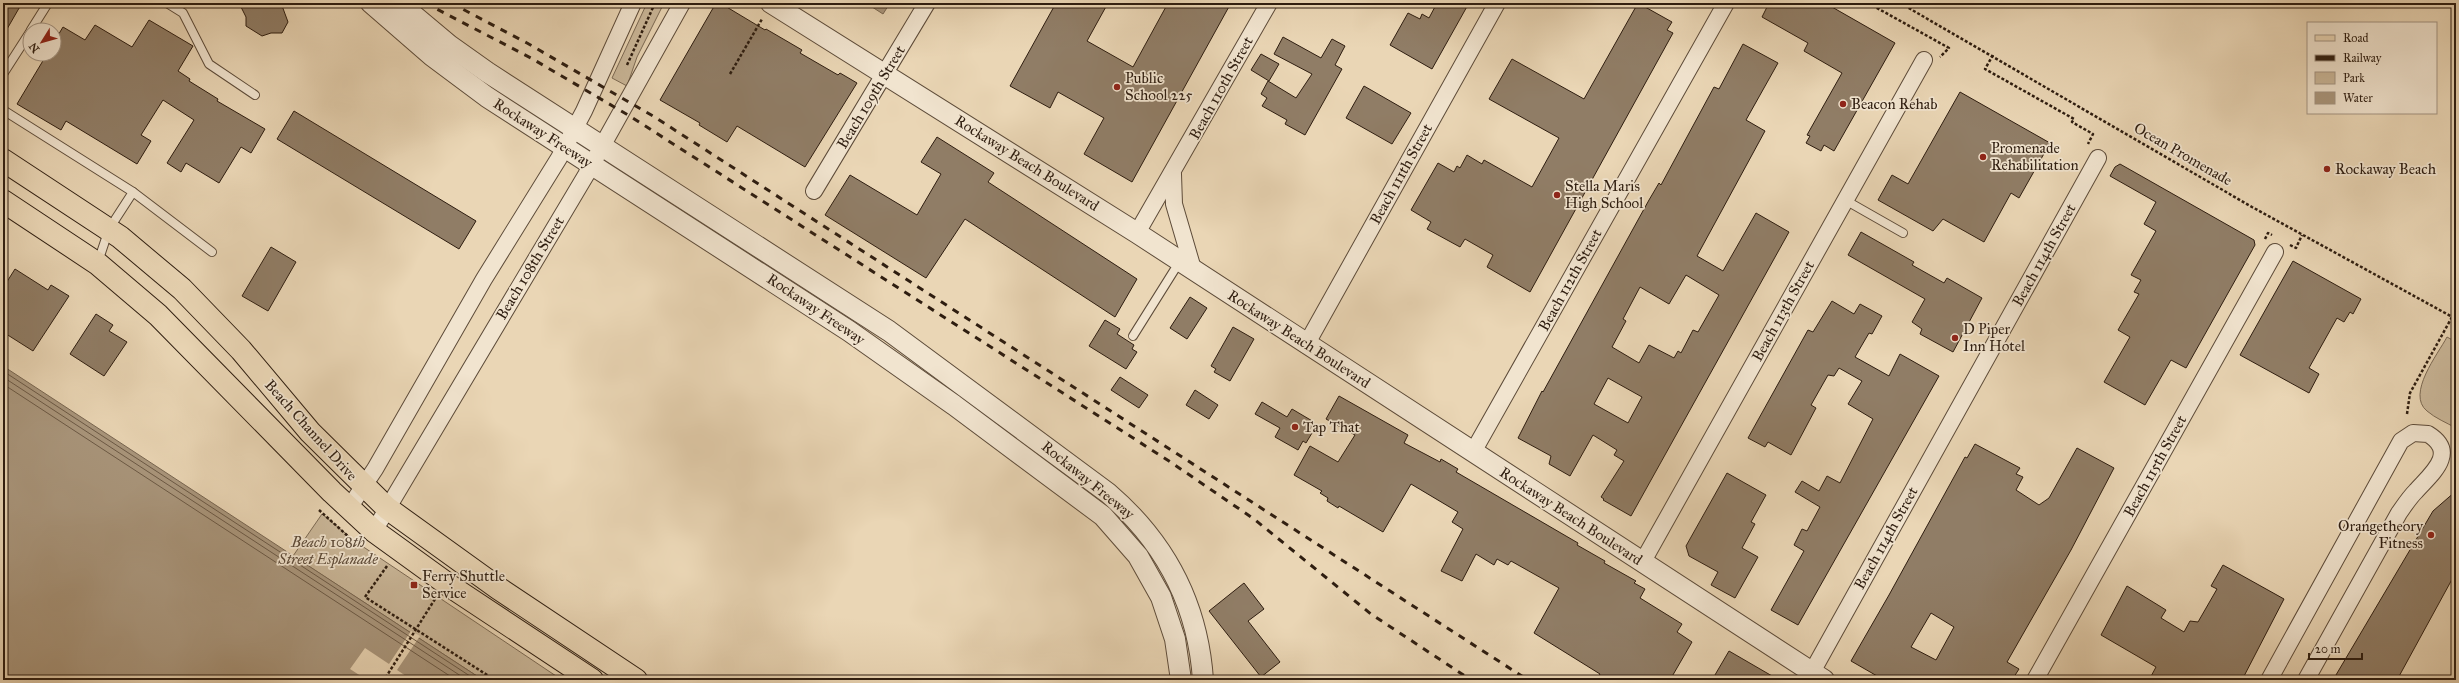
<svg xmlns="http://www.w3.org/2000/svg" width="2459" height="683" font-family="'IM FELL Great Primer',serif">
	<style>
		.green { fill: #cab799; stroke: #7c6a54 }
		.water { fill: #aa977d; stroke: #786651 }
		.pier { fill: #ead6b5 }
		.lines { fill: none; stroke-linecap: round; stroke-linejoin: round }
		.shore { stroke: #6c5a46; stroke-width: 1 }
		.building { fill: #907d66; stroke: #2e1d10; fill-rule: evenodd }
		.service-casing { stroke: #5d4b39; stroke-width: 10 }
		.minor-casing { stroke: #5d4b39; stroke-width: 18 }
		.tertiary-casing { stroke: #5d4b39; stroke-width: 22 }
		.primary-casing { stroke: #2e1d10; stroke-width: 24 }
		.path { stroke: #2e1d10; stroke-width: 2.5; stroke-dasharray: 3 2; stroke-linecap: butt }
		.service { stroke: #f1e4cf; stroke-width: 8 }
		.minor { stroke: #f1e4cf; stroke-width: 16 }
		.tertiary { stroke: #f1e4cf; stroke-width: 20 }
		.primary { stroke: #ead6b5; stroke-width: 22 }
		.rail { stroke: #2e1d10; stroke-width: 3; stroke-dasharray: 7 7; stroke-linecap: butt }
		.poi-dot { fill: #8f2418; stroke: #f1e4cf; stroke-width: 1.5 }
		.labels { text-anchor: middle; stroke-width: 3.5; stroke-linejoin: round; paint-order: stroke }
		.poi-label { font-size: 15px; fill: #2e1d10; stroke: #f1e4cf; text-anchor: start }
		.street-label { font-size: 15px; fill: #2e1d10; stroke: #f1e4cf }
		.park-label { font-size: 15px; font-style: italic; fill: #5d4b39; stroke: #f1e4cf }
	</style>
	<rect width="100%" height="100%" fill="#ead6b5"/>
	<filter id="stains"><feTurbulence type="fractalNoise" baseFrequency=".005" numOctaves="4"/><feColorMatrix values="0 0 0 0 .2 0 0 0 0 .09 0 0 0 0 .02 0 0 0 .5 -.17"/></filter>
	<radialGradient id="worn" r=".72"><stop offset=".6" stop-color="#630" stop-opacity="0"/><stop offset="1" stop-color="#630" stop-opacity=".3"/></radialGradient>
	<g class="green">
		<path d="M 647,3 L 664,3 L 637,57 L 627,86 L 612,78 Z"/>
		<path d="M 2447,337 L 2456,342 L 2456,428 C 2447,423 2435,418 2427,411 C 2406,394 2438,354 2447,337 Z"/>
		<path d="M 322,514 L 356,542 L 562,680 L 483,680 L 293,556 Z"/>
	</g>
	<g class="water">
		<path d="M 871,3 L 890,3 L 883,14 L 869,5 Z"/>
		<path d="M 3,366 L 483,680 L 3,680 Z"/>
	</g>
	<path class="pier" d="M 411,631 L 420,636 L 397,670 L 412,680 L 367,680 L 350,669 L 365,648 L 389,664 Z"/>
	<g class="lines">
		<g class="shore">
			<path d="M 3,371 L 476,680"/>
			<path d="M 3,377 L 467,680"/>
			<path d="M 3,384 L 456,680"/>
		</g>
	</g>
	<g class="building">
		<path d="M 3,3 L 22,3 L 3,36 Z"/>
		<path d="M 239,3 L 281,3 L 288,22 L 282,33 L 271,33 L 262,36 L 246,26 L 246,17 Z"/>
		<path d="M 716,3 L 720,3 L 765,30 L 766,29 L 802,50 L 800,53 L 838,75 L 840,73 L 857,83 L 805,167 L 737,126 L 727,142 L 699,125 L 700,123 L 660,100 Z"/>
		<path d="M 1056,3 L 1108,3 L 1087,41 L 1133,67 L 1168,3 L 1231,3 L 1132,182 L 1084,154 L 1104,118 L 1058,92 L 1050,108 L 1010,86 Z"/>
		<path d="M 1437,3 L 1469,3 L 1432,69 L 1390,45 L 1408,13 L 1420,19 L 1422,14 L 1429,18 Z"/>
		<path d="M 1638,3 L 1672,22 L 1667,30 L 1673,33 L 1530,292 L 1487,267 L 1493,255 L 1465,239 L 1460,247 L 1427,229 L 1431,222 L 1411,210 L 1438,163 L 1454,172 L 1457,166 L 1460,168 L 1467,155 L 1482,164 L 1484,160 L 1532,187 L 1559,138 L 1489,99 L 1512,59 L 1584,99 Z"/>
		<path d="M 1769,3 L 1825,3 L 1895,43 L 1834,151 L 1824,145 L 1821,151 L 1806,143 L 1810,136 L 1807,135 L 1842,73 L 1804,51 L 1808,43 L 1762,17 Z"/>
		<path d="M 149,20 L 193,46 L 178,71 L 190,79 L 189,81 L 218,99 L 217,101 L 265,129 L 251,153 L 241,147 L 219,183 L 186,163 L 181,172 L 167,163 L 194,120 L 163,100 L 141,135 L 151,141 L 137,164 L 66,121 L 61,130 L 17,104 L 47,54 L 54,54 L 54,42 L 63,27 L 85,40 L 95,25 L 132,47 Z"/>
		<path d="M 1283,37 L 1321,58 L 1332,39 L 1345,46 L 1335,65 L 1342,69 L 1305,135 L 1285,124 L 1287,120 L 1262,106 L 1267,98 L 1261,94 L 1268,81 L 1296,98 L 1312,74 L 1274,54 Z"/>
		<path d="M 1743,44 L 1778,63 L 1746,120 L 1765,131 L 1697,256 L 1723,271 L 1756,213 L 1789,232 L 1631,516 L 1603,500 L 1604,499 L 1601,497 L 1624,461 L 1614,455 L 1617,450 L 1593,435 L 1570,476 L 1549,464 L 1551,456 L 1518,438 L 1542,391 L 1543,392 L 1649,200 L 1659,183 L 1661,185 L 1714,87 L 1719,89 ZM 1686,275 L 1719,295 L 1698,332 L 1693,330 L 1681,353 L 1678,351 L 1674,358 L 1649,345 L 1639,363 L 1612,347 L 1626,321 L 1623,319 L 1640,287 L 1669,304 ZM 1608,378 L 1642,397 L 1628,423 L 1594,404 Z"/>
		<path d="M 1261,54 L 1279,64 L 1269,81 L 1251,70 Z"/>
		<path d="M 1364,86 L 1411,113 L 1392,144 L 1346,118 Z"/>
		<path d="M 1960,92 L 2050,143 L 2019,198 L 2011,193 L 1984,242 L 1943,219 L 1933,231 L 1878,200 L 1892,175 L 1908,184 Z"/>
		<path d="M 294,111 L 476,221 L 459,249 L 277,139 Z"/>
		<path d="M 937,137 L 994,173 L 988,182 L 1137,279 L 1115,317 L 965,219 L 926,278 L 825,215 L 850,175 L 917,215 L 941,174 L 921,162 Z"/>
		<path d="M 2120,164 L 2254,240 L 2255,245 L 2186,368 L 2171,360 L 2145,405 L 2104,382 L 2130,337 L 2118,330 L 2139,294 L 2134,292 L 2141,280 L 2131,275 L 2156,231 L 2144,224 L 2156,202 L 2110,176 L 2115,167 Z"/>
		<path d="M 1861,232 L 1914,262 L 1912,265 L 1944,283 L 1947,278 L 1982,298 L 1953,352 L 1920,334 L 1922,329 L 1912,322 L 1925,299 L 1848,255 Z"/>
		<path d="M 271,247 L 296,262 L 268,311 L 242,296 Z"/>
		<path d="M 2293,261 L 2361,299 L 2353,314 L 2350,312 L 2344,322 L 2337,318 L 2309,368 L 2319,374 L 2309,393 L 2240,355 Z"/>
		<path d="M 15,269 L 48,290 L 51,285 L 69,296 L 33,351 L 3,332 L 3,288 Z"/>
		<path d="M 1190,297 L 1207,308 L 1187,339 L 1170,328 Z"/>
		<path d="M 1832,301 L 1854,314 L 1860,304 L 1882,316 L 1872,334 L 1869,333 L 1855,357 L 1889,376 L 1900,354 L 1939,376 L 1798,625 L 1771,610 L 1804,551 L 1794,545 L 1802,529 L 1807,531 L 1820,507 L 1795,492 L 1802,481 L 1819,491 L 1827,476 L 1840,483 L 1873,419 L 1848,404 L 1862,381 L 1839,368 L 1834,376 L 1828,375 L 1811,405 L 1816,408 L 1791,455 L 1768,442 L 1765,447 L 1748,438 L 1808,330 L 1813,332 Z"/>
		<path d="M 96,314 L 113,325 L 109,331 L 127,342 L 104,376 L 70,354 Z"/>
		<path d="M 1105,320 L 1120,329 L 1117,334 L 1134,345 L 1132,349 L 1137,352 L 1126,369 L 1089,346 Z"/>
		<path d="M 1233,327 L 1254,339 L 1230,381 L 1214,372 L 1216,369 L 1211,366 Z"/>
		<path d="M 1120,377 L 1148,395 L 1139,408 L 1111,390 Z"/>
		<path d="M 1195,390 L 1218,405 L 1209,419 L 1186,405 Z"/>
		<path d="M 1339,396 L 1408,435 L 1404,443 L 1440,462 L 1441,459 L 1458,469 L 1456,472 L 1578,543 L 1577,545 L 1605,561 L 1604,563 L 1636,581 L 1634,583 L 1645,589 L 1640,598 L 1682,624 L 1677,632 L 1692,642 L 1670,680 L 1596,680 L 1600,674 L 1534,633 L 1559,588 L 1511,561 L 1508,565 L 1497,559 L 1494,565 L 1476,554 L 1462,581 L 1441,571 L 1463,529 L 1452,522 L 1458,512 L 1411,484 L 1383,532 L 1339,506 L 1338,508 L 1327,501 L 1328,498 L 1320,493 L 1322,491 L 1294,475 L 1310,446 L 1338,462 L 1355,435 L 1326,419 Z"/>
		<path d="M 1262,402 L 1287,417 L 1292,409 L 1314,422 L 1309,431 L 1312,433 L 1306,443 L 1303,441 L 1298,450 L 1275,437 L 1280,428 L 1255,414 Z"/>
		<path d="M 1975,444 L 2020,468 L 2016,474 L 2023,477 L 2016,490 L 2039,505 L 2049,498 L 2077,448 L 2114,468 L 2071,550 L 2007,662 L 2019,669 L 2012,680 L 1884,680 L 1851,661 L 1889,595 L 1965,457 L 1967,458 ZM 1931,613 L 1954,627 L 1936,660 L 1911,647 Z"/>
		<path d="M 1727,473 L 1766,495 L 1751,522 L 1755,524 L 1742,548 L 1758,557 L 1735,598 L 1711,585 L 1718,572 L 1689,556 L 1686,546 Z"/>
		<path d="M 2456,491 L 2456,572 L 2397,680 L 2333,680 L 2433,511 Z"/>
		<path d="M 2223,565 L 2284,599 L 2242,680 L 2149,680 L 2156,667 L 2101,635 L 2127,586 L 2166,610 L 2161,618 L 2184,632 L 2190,621 L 2198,622 L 2217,589 L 2211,586 Z"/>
		<path d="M 1244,583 L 1264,609 L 1248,621 L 1280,662 L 1261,677 L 1209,611 Z"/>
		<path d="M 1729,651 L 1779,680 L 1712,680 Z"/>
	</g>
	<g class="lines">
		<g class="service-casing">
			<g id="service">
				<path d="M 167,3 L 183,13 L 209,64 L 255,95"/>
				<path d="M 31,30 L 48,3"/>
				<path d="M 3,74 L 30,32"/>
				<path d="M 3,110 L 133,192 L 212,252"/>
				<path d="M 1845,200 L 1903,233"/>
				<path d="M 98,262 L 109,229 L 133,192"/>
				<path d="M 1133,336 L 1180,261"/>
			</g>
		</g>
		<g class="minor-casing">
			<g id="minor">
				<path d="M 1173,174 L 1174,204 L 1193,269"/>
				<path d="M 814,191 L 927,3"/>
				<path d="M 1137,233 L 1269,3"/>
				<path d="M 1306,345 L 1497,3"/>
				<path d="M 1473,452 L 1726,3"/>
				<path d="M 349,508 L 375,469 L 484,279 L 559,158 L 584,111 L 633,3"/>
				<path d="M 374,531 L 586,175 L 682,3"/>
				<path d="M 1642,563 L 1924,60"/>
				<path d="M 1812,672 L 2098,158"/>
				<path d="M 2035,680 L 2275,252"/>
				<path d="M 2269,680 L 2401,441 L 2413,433 L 2428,434 C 2459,453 2430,475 2416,491 C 2409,498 2404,506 2399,513 L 2306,680"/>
			</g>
		</g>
		<g class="tertiary-casing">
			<g id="tertiary">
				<path d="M 371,3 L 432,56 L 487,97 L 849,331 L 954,405 L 1103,516 L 1138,556 L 1161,597 L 1175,639 L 1181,680"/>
				<path d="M 399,3 L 449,45 L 487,72 L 889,331 L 1108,493 C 1165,542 1198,605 1203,680"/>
				<path d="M 771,3 L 1137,233 L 1824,680"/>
			</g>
		</g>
		<g class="primary-casing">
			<g id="primary">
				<path d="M 3,160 L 120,237 L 182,289 L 241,350 L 310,432 L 387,508 L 498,588 L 636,680"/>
				<path d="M 3,201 L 98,264 L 158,315 L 332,492 L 374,531 L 450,586 L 592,680"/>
			</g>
		</g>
		<g class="path">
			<path d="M 1868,3 L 1949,48 L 1940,57"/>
			<path d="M 1900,3 L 2252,207 L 2456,319"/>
			<path d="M 1993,55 L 1985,69 L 2074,119 L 2072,122 L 2093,134 L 2088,144"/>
			<path d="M 627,65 L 655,3"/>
			<path d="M 730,74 L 762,19"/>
			<path d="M 2265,239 L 2268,233 L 2272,235"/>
			<path d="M 2290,245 L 2296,248 L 2302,235"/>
			<path d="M 2407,414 L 2410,393 L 2452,317"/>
			<path d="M 319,510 L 360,547"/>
			<path d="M 387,566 L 365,597 L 495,680"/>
			<path d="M 391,680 L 386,677 L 435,599"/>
		</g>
		<use href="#service" class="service"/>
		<use href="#minor" class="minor"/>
		<use href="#tertiary" class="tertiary"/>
		<use href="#primary" class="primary"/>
		<g class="rail">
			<path d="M 425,3 L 531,58 L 628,115 L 1169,461 L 1254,519 L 1371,614 L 1471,680"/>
			<path d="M 451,3 L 527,43 L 653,116 L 1528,680"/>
		</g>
	</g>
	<g class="poi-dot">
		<circle cx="1117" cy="87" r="4"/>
		<circle cx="1843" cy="104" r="4"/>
		<circle cx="1983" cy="157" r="4"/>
		<circle cx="2327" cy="169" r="4"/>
		<circle cx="1557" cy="195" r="4"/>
		<circle cx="1955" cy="338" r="4"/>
		<circle cx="1295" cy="427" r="4"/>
		<circle cx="2431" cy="535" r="4"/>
		<rect x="410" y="581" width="8" height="8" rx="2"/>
	</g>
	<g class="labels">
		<g class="poi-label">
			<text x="1125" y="83">Public<tspan x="1125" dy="17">School 225</tspan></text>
			<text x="1851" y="109">Beacon Rehab</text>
			<text x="1991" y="153">Promenade<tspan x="1991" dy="17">Rehabilitation</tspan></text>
			<text x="2335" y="174">Rockaway Beach</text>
			<text x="1565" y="191">Stella Maris<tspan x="1565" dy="17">High School</tspan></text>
			<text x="1963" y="334">D Piper<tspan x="1963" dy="17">Inn Hotel</tspan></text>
			<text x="1303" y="432">Tap That</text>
			<text x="2423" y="531" text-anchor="end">Orangetheory<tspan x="2423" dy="17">Fitness</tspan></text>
			<text x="422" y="581">Ferry Shuttle<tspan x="422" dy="17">Service</tspan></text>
		</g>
		<g class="street-label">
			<text transform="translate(1221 88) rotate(-61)" y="5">Beach 110th Street</text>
			<text transform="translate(871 97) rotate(-59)" y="5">Beach 109th Street</text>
			<text transform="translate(543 133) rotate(33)" y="5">Rockaway Freeway</text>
			<text transform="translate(2183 154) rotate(30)" y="5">Ocean Promenade</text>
			<text transform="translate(1027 163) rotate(32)" y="5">Rockaway Beach Boulevard</text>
			<text transform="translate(1401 174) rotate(-61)" y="5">Beach 111th Street</text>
			<text transform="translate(2044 255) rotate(-61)" y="5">Beach 114th Street</text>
			<text transform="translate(530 268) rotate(-59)" y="5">Beach 108th Street</text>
			<text transform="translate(1570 280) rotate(-61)" y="5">Beach 112th Street</text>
			<text transform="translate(816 309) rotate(34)" y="5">Rockaway Freeway</text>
			<text transform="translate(1783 311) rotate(-61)" y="5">Beach 113th Street</text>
			<text transform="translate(1299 339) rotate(33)" y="5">Rockaway Beach Boulevard</text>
			<text transform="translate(311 430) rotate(48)" y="5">Beach Channel Drive</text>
			<text transform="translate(2155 466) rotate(-61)" y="5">Beach 115th Street</text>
			<text transform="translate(1088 480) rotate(39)" y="5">Rockaway Freeway</text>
			<text transform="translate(1571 516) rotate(33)" y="5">Rockaway Beach Boulevard</text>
			<text transform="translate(1886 538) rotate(-61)" y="5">Beach 114th Street</text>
		</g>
		<g class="park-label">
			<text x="328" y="547">Beach 108th<tspan x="328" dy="17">Street Esplanade</tspan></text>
		</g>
	</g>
	<rect width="2459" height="683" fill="none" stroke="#ead6b5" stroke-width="16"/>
	<rect x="4" y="4" width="2451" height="675" fill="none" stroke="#2e1d10" stroke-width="2"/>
	<rect x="8" y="8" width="2443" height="667" fill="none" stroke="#2e1d10"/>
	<rect x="2307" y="22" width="130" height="92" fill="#f1e4cf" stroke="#a39483"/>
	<rect x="2315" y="35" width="20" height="6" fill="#ead6b5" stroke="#a39483"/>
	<text x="2343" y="42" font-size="12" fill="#2e1d10">Road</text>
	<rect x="2315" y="55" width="20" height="6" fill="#2e1d10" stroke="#a39483"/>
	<text x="2343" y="62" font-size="12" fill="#2e1d10">Railway</text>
	<rect x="2315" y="72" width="20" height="12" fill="#cab799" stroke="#a39483"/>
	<text x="2343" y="82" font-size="12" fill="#2e1d10">Park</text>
	<rect x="2315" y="92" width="20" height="12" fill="#aa977d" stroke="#a39483"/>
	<text x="2343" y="102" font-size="12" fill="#2e1d10">Water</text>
	<g transform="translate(42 42) rotate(233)"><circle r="19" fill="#f1e4cf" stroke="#a39483"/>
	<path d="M0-3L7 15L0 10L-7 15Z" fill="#8f2418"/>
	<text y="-6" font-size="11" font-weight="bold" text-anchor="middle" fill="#2e1d10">N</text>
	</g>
	<path d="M2309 653v6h53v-6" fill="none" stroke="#2e1d10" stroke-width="2"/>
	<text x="2315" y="653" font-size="12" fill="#2e1d10" stroke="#f1e4cf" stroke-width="3" paint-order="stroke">20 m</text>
	<rect width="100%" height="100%" filter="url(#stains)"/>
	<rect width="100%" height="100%" fill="url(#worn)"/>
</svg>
